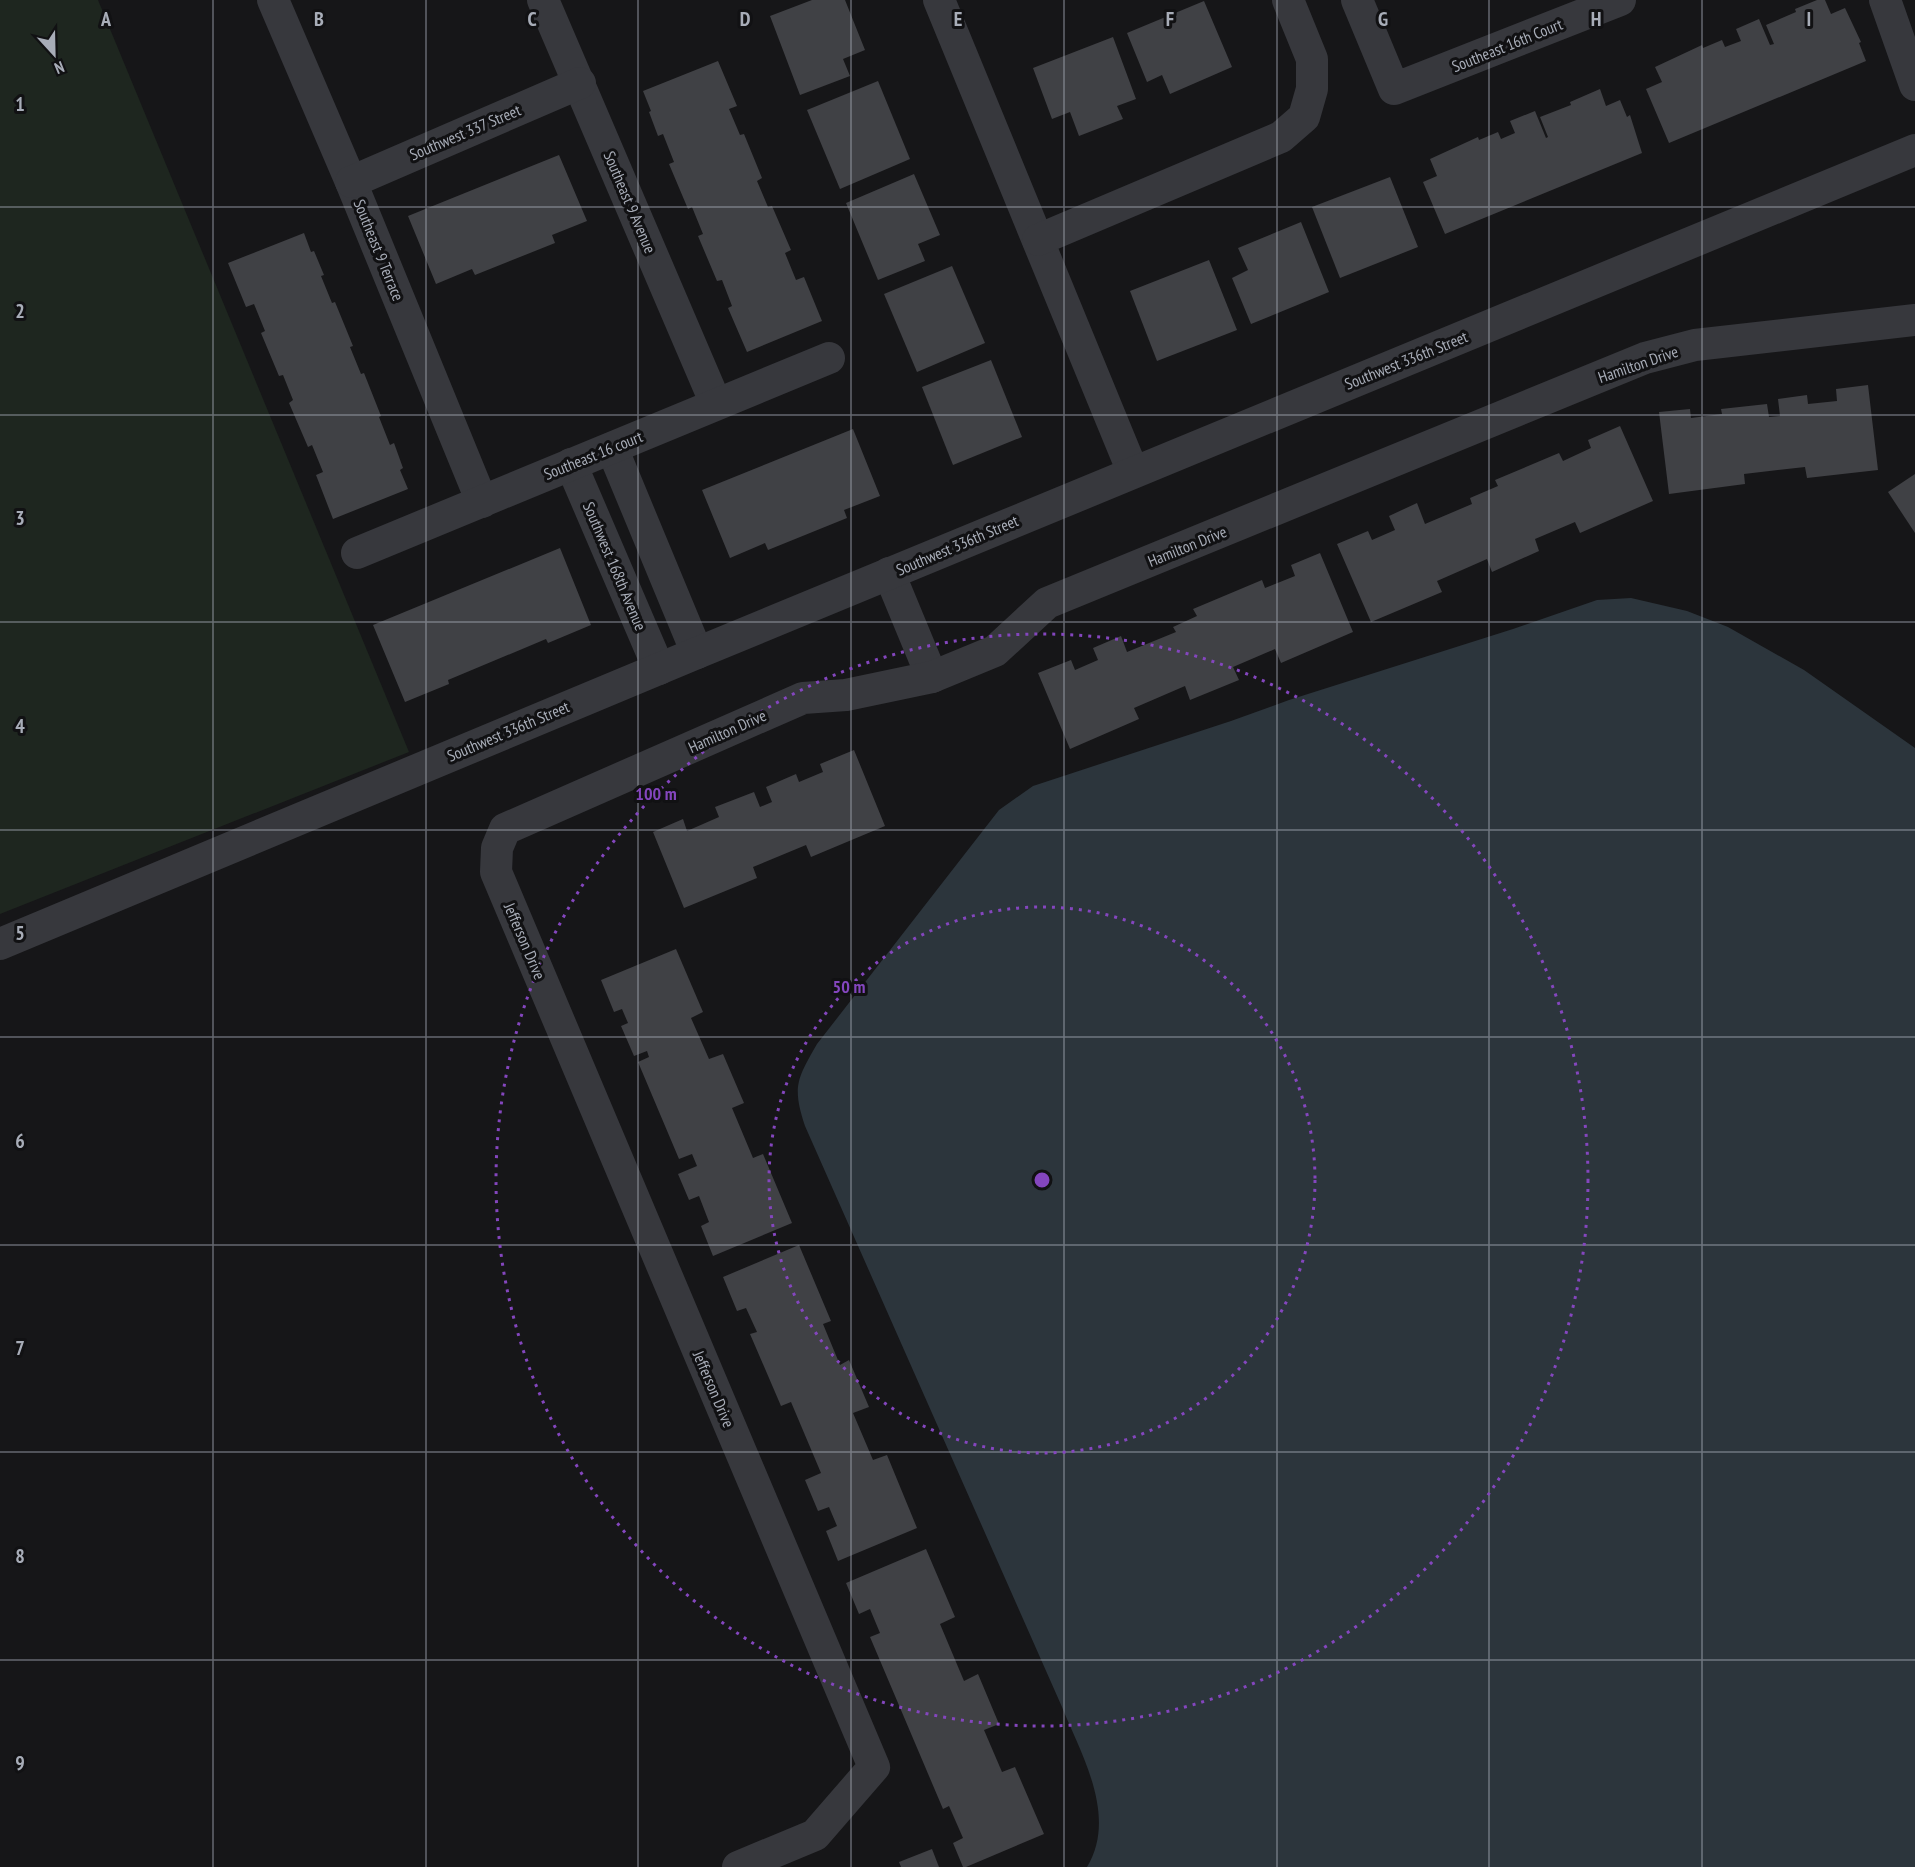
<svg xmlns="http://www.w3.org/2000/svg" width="1915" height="1867" font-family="'PT Sans Narrow',sans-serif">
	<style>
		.green { fill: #1e261f }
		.water { fill: #2c353c }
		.building { fill: #404145 }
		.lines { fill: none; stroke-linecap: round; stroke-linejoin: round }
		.minor { stroke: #37383d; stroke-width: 32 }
		.grid { fill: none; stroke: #a8adb8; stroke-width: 1.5; stroke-opacity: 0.55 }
		.ring { fill: none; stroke: #8446be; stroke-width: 3; stroke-dasharray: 3 6 }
		.labels { text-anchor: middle; stroke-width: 6; stroke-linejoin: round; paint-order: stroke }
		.street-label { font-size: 16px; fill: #a8adb8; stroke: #111113 }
		.grid-label { font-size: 20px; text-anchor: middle; font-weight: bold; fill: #a8adb8; stroke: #111113; stroke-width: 6; stroke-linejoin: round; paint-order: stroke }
		.centre { fill: #8446be; stroke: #111113; stroke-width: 3 }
		.ring-label { font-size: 18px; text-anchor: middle; font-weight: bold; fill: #8446be; stroke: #111113; stroke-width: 6; stroke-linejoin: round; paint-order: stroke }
	</style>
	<rect width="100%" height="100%" fill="#161618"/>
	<path class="green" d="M 0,0 L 98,0 L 409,752 L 0,914 Z"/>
	<path class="water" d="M 1631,598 L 1687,611 L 1728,627 L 1804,670 L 1915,748 L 1915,1867 L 1087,1867 C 1118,1816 1081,1754 1062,1707 L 805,1126 C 792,1087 797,1079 817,1044 L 999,810 L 1033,786 L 1231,721 L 1289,700 L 1513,629 L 1597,600 Z"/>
	<g class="building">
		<path d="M 812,0 L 845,0 L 865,50 L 843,59 L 850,76 L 800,95 L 770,16 Z"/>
		<path d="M 1817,0 L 1825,0 L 1831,14 L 1845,8 L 1861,42 L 1859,43 L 1866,61 L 1669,143 L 1646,89 L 1662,82 L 1655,67 L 1702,45 L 1703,48 L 1722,40 L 1725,47 L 1741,41 L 1736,29 L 1759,19 L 1770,45 L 1774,44 L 1766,25 L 1796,12 L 1795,9 Z"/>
		<path d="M 1204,1 L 1232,67 L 1170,94 L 1162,75 L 1147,82 L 1127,33 Z"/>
		<path d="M 1113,37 L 1136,99 L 1117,106 L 1123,119 L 1079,136 L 1070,112 L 1052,119 L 1033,68 Z"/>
		<path d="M 718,61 L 737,106 L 729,109 L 740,135 L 744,134 L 762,178 L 757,181 L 768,207 L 772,206 L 791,250 L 785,253 L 796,280 L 804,277 L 822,321 L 747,352 L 728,308 L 732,306 L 722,280 L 717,281 L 698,236 L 703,234 L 692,207 L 688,209 L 669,164 L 674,162 L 663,134 L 658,136 L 649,112 L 651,111 L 643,91 Z"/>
		<path d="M 878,81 L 910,159 L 840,189 L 807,110 Z"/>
		<path d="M 1600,89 L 1606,106 L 1620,100 L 1627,117 L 1630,115 L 1642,153 L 1445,234 L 1423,182 L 1437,176 L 1430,159 L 1478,137 L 1479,140 L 1498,132 L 1501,139 L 1515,133 L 1510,121 L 1535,111 L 1546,138 L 1548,137 L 1540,117 L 1571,105 L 1570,102 Z"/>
		<path d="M 559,155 L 587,221 L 552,235 L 555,243 L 475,275 L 472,269 L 436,284 L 408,216 Z"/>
		<path d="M 914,174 L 940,235 L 918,244 L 925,261 L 878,280 L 846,203 Z"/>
		<path d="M 1390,177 L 1418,247 L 1340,278 L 1312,207 Z"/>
		<path d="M 1301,222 L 1329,292 L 1251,324 L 1232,278 L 1248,270 L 1238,248 Z"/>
		<path d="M 304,233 L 311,252 L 314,251 L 324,275 L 321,276 L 332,303 L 335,302 L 353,346 L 350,347 L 361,374 L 364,373 L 381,416 L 379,417 L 390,445 L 394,443 L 403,468 L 400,470 L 408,489 L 333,519 L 316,475 L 323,472 L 312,445 L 308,447 L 289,403 L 293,400 L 283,375 L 279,376 L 261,333 L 265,331 L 254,304 L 246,307 L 228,263 Z"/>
		<path d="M 1209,260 L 1237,330 L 1157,361 L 1130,291 Z"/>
		<path d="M 952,266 L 985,343 L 917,372 L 884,294 Z"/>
		<path d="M 991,360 L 1022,437 L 953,465 L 922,387 Z"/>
		<path d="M 1868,385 L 1878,470 L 1807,478 L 1805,467 L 1744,474 L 1745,484 L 1669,494 L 1659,412 L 1690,409 L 1691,418 L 1722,414 L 1721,409 L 1767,404 L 1769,417 L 1780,416 L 1778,399 L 1807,395 L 1808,404 L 1837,401 L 1836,389 Z"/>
		<path d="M 1620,426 L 1653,501 L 1580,533 L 1575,522 L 1535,539 L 1539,551 L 1492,572 L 1487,559 L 1437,581 L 1442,592 L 1371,622 L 1337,544 L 1368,531 L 1372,540 L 1395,530 L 1389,516 L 1417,503 L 1425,524 L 1472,504 L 1470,498 L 1498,486 L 1495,480 L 1559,453 L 1563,461 L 1591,448 L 1588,440 Z"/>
		<path d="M 853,429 L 880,496 L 844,510 L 847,518 L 768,550 L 765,543 L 730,558 L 702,490 Z"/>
		<path d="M 1915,474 L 1915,533 L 1888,492 Z"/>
		<path d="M 560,548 L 591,625 L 548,643 L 546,639 L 448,680 L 449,684 L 405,702 L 373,625 Z"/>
		<path d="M 1320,553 L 1353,632 L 1281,663 L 1275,649 L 1233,667 L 1239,680 L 1190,700 L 1185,686 L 1134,708 L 1139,719 L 1070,749 L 1038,673 L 1071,660 L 1075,670 L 1098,660 L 1093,648 L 1121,636 L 1127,652 L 1176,632 L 1173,627 L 1197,616 L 1193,609 L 1262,580 L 1265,588 L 1295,576 L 1291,565 Z"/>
		<path d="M 854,750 L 885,826 L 811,857 L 806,845 L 753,867 L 757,878 L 684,908 L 653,832 L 683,819 L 687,831 L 719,817 L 715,807 L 754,792 L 760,807 L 772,802 L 766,787 L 796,774 L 799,782 L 823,772 L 820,764 Z"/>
		<path d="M 676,949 L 703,1012 L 691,1018 L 709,1059 L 723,1054 L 744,1103 L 732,1108 L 753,1158 L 763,1154 L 792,1223 L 713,1256 L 701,1226 L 709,1222 L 699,1196 L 689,1200 L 678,1174 L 697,1166 L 692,1154 L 679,1159 L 638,1062 L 649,1057 L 647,1051 L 634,1056 L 621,1026 L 628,1023 L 622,1009 L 614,1012 L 601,980 Z"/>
		<path d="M 799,1245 L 831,1321 L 823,1324 L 840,1365 L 849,1360 L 869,1407 L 853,1413 L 873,1460 L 887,1455 L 917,1528 L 838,1561 L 826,1531 L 837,1526 L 829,1507 L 818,1511 L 805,1480 L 821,1473 L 791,1402 L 781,1406 L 750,1334 L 757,1332 L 746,1308 L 737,1311 L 723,1277 Z"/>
		<path d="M 926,1549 L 955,1617 L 940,1624 L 964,1681 L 978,1674 L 999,1724 L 984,1730 L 1002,1772 L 1015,1767 L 1044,1834 L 966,1867 L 963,1867 L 953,1843 L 963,1838 L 949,1806 L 943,1809 L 870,1637 L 880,1633 L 870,1609 L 859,1614 L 846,1583 Z"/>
		<path d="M 932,1849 L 939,1867 L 901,1867 L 899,1862 Z"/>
	</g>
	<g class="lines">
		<g class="minor">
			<path d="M 273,0 L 351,182 L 482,502"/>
			<path d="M 543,0 L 716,404"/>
			<path d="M 939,0 L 1133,472"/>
			<path d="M 1357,0 L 1394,89 L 1620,0"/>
			<path d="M 1885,0 L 1915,85"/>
			<path d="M 351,182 L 580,83"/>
			<path d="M 1038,240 L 1281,137 L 1304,117 L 1312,89 L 1312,59 L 1288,0"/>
			<path d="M 612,448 L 697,653"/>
			<path d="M 571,464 L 659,669"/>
			<path d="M 357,553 L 829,358"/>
			<path d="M 889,573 L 932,677"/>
			<path d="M 0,944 L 697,653 L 1915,150"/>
			<path d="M 738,1867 L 815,1835 L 874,1767 L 496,872 L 497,848 L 505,829 L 803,698 L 846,695 L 932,677 L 995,651 L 1047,603 L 1645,358 L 1695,345 L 1915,320"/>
		</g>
	</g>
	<path class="grid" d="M 213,0 L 213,1867M 426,0 L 426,1867M 638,0 L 638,1867M 851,0 L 851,1867M 1064,0 L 1064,1867M 1277,0 L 1277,1867M 1489,0 L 1489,1867M 1702,0 L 1702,1867M 0,207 L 1915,207M 0,415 L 1915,415M 0,622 L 1915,622M 0,830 L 1915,830M 0,1037 L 1915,1037M 0,1245 L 1915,1245M 0,1452 L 1915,1452M 0,1660 L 1915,1660"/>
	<g class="ring">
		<circle cx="1042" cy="1180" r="273"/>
		<circle cx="1042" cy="1180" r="546"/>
	</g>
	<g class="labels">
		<g class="street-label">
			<text transform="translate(1507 45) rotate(-22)" y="6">Southeast 16th Court</text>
			<text transform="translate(465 132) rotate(-23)" y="6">Southwest 337 Street</text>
			<text transform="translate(630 202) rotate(67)" y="6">Southeast 9 Avenue</text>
			<text transform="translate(379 250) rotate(68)" y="6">Southeast 9 Terrace</text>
			<text transform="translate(1406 360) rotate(-22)" y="6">Southwest 336th Street</text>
			<text transform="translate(1638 364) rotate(-19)" y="6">Hamilton Drive</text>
			<text transform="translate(593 455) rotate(-22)" y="6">Southeast 16 court</text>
			<text transform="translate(957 545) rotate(-23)" y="6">Southwest 336th Street</text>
			<text transform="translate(1187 546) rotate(-22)" y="6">Hamilton Drive</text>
			<text transform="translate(615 566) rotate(67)" y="6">Southwest 168th Avenue</text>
			<text transform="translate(508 731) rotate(-23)" y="6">Southwest 336th Street</text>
			<text transform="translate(727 731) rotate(-24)" y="6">Hamilton Drive</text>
			<text transform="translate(525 941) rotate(67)" y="6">Jefferson Drive</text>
			<text transform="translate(714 1389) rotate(67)" y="6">Jefferson Drive</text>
		</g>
	</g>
	<g class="grid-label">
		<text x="106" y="26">A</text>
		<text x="319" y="26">B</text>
		<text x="532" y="26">C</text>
		<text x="745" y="26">D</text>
		<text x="958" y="26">E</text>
		<text x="1170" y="26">F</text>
		<text x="1383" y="26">G</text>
		<text x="1596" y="26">H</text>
		<text x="1809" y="26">I</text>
		<text x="20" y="111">1</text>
		<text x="20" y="318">2</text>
		<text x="20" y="525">3</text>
		<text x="20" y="733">4</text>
		<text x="20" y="940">5</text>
		<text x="20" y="1148">6</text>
		<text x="20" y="1355">7</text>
		<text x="20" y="1563">8</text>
		<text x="20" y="1770">9</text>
	</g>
	<circle cx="1042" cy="1180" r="9" class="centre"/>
	<g class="ring-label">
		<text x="656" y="800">100 m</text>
		<text x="849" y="993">50 m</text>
	</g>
	<g transform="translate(54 54) rotate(158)" stroke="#111113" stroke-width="4.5" paint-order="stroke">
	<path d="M0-4.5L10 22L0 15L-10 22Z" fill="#a8adb8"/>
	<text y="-9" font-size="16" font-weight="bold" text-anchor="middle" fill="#a8adb8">N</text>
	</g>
</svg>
